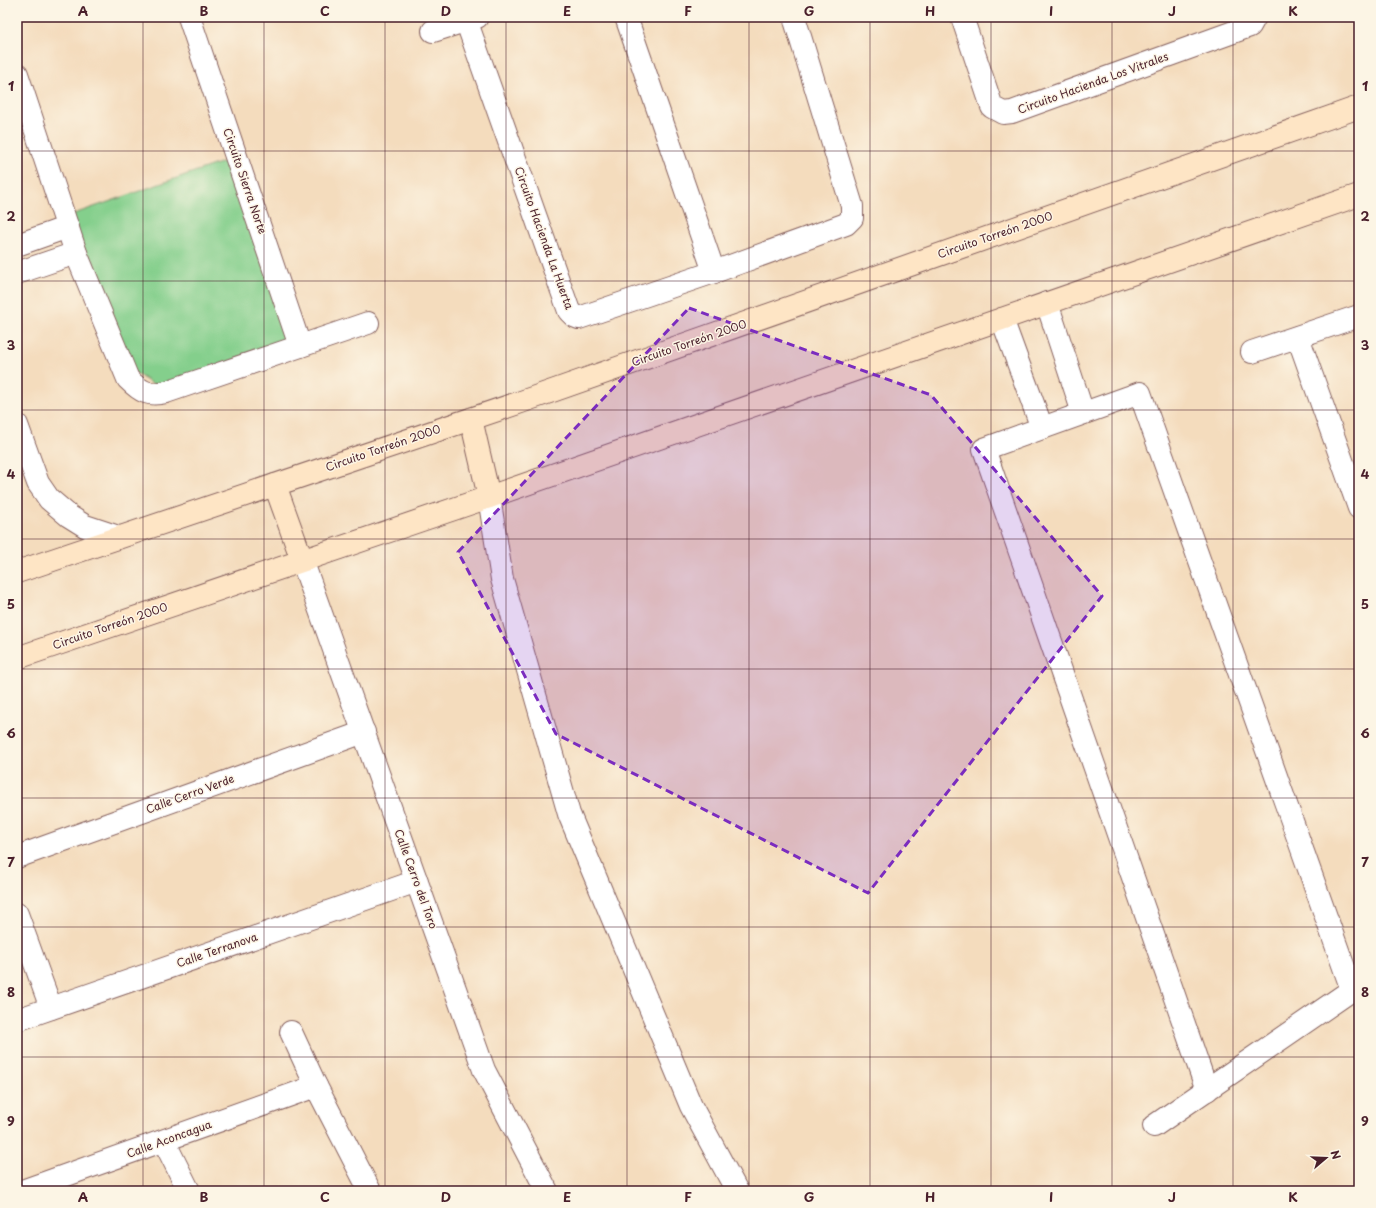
<svg xmlns="http://www.w3.org/2000/svg" width="1376" height="1208" font-family="'Playpen Sans',sans-serif">
	<style>
		.green { fill: #84cf8c; stroke: #67775c }
		.lines { fill: none; stroke-linecap: round; stroke-linejoin: round }
		.minor-casing { stroke: #86615e; stroke-width: 24 }
		.secondary-casing { stroke: #86615e; stroke-width: 24 }
		.minor { stroke: #fff; stroke-width: 22 }
		.secondary { stroke: #fee5c5; stroke-width: 22 }
		.marked { fill: #7b2cbf; fill-opacity: 0.2; stroke: #7b2cbf; stroke-width: 3; stroke-dasharray: 8 5; stroke-linejoin: round }
		.grid { fill: none; stroke: #4a1f2b; stroke-width: 1; stroke-opacity: 0.55 }
		.labels { text-anchor: middle; stroke-width: 3; stroke-linejoin: round; paint-order: stroke }
		.street-label { font-size: 11px; fill: #4a1f2b; stroke: #fcf5e5 }
		.neatline { fill: none; stroke: #4a1f2b; stroke-width: 1.5 }
		.grid-label { font-size: 13px; text-anchor: middle; font-weight: bold; fill: #4a1f2b }
	</style>
	<rect width="100%" height="100%" fill="#fcf5e5"/>
	<filter id="ink" filterUnits="userSpaceOnUse"><feTurbulence type="fractalNoise" baseFrequency=".025" numOctaves="2"/><feDisplacementMap in="SourceGraphic" scale="8" xChannelSelector="R" yChannelSelector="G"/><feConvolveMatrix kernelMatrix="1 2 1 2 8 2 1 2 1" color-interpolation-filters="sRGB"/></filter>
	<filter id="wash" filterUnits="userSpaceOnUse"><feTurbulence type="fractalNoise" baseFrequency=".012" numOctaves="4" result="noise"/><feDisplacementMap in="SourceGraphic" scale="16" xChannelSelector="R" yChannelSelector="G"/><feGaussianBlur stdDeviation="0.9" result="paint"/><feColorMatrix in="noise" values="0 0 0 0 0 0 0 0 0 0 0 0 0 0 0 0 0 1.4 0 .05"/><feComposite in="paint" operator="in"/></filter>
	<g filter="url(#wash)">
		<rect width="100%" height="100%" fill="#f4dcbd"/>
		<path class="green" d="M 231,159 L 291,343 L 160,389 L 129,369 L 71,215 Z"/>
	</g>
	<g filter="url(#ink)">
		<g class="lines">
			<g class="minor-casing">
				<g id="minor">
					<path d="M 189,17 L 300,346"/>
					<path d="M 626,17 L 714,272"/>
					<path d="M 962,17 L 992,107 L 1003,113 L 1012,112 L 1250,26 L 1255,17"/>
					<path d="M 466,20 L 569,311 L 574,316 L 579,318 L 714,272 L 846,224 L 852,218 L 852,206 L 794,17"/>
					<path d="M 433,31 L 477,17"/>
					<path d="M 17,74 L 76,253 L 128,379 C 141,392 148,396 166,392 L 368,323"/>
					<path d="M 17,245 L 68,227"/>
					<path d="M 17,273 L 76,253"/>
					<path d="M 1047,303 L 1083,413"/>
					<path d="M 1002,319 L 1042,428"/>
					<path d="M 1298,337 L 1359,508"/>
					<path d="M 1252,352 L 1359,316"/>
					<path d="M 17,425 L 38,483 L 49,499 L 69,516 L 85,526 L 118,537"/>
					<path d="M 489,497 L 502,579 L 569,814 L 691,1106 L 737,1191"/>
					<path d="M 302,560 L 484,1070 L 547,1191"/>
					<path d="M 17,857 L 364,732"/>
					<path d="M 17,914 L 51,1008"/>
					<path d="M 17,1020 L 417,881"/>
					<path d="M 291,1032 L 316,1086 L 370,1191"/>
					<path d="M 1207,1090 L 984,449 L 1140,393 L 1352,990"/>
					<path d="M 1154,1126 L 1359,985"/>
					<path d="M 164,1141 L 189,1191"/>
					<path d="M 22,1191 L 316,1086"/>
				</g>
			</g>
			<g class="secondary-casing">
				<g id="secondary">
					<path d="M 471,419 L 489,497"/>
					<path d="M 275,485 L 302,560"/>
					<path d="M 17,572 L 521,402 L 1359,107"/>
					<path d="M 17,658 L 489,497 L 1359,195"/>
				</g>
			</g>
			<use href="#minor" class="minor"/>
			<use href="#secondary" class="secondary"/>
		</g>
	</g>
	<path class="marked" d="M 689,308 L 931,395 L 1102,596 L 868,893 L 556,734 L 458,552 Z"/>
	<path class="grid" d="M 143,17 L 143,1191M 264,17 L 264,1191M 385,17 L 385,1191M 506,17 L 506,1191M 627,17 L 627,1191M 749,17 L 749,1191M 870,17 L 870,1191M 991,17 L 991,1191M 1112,17 L 1112,1191M 1233,17 L 1233,1191M 17,151 L 1359,151M 17,281 L 1359,281M 17,410 L 1359,410M 17,539 L 1359,539M 17,669 L 1359,669M 17,798 L 1359,798M 17,927 L 1359,927M 17,1057 L 1359,1057"/>
	<g class="labels">
		<g class="street-label">
			<text transform="translate(1093 83) rotate(-20)" y="4">Circuito Hacienda Los Vitrales</text>
			<text transform="translate(245 181) rotate(71)" y="4">Circuito Sierra Norte</text>
			<text transform="translate(995 235) rotate(-19)" y="4">Circuito Torreón 2000</text>
			<text transform="translate(544 238) rotate(70)" y="4">Circuito Hacienda La Huerta</text>
			<text transform="translate(689 343) rotate(-19)" y="4">Circuito Torreón 2000</text>
			<text transform="translate(383 448) rotate(-19)" y="4">Circuito Torreón 2000</text>
			<text transform="translate(110 626) rotate(-19)" y="4">Circuito Torreón 2000</text>
			<text transform="translate(190 794) rotate(-20)" y="4">Calle Cerro Verde</text>
			<text transform="translate(416 879) rotate(70)" y="4">Calle Cerro del Toro</text>
			<text transform="translate(217 950) rotate(-19)" y="4">Calle Terranova</text>
			<text transform="translate(169 1139) rotate(-20)" y="4">Calle Aconcagua</text>
		</g>
	</g>
	<rect width="1376" height="1208" fill="none" stroke="#fcf5e5" stroke-width="44"/>
	<g transform="translate(1326 1158) rotate(71)" stroke="#fcf5e5" stroke-width="3" paint-order="stroke">
	<path d="M0-3L7 15L0 10L-7 15Z" fill="#4a1f2b"/>
	<text y="-6" font-size="11" font-weight="bold" text-anchor="middle" fill="#4a1f2b">N</text>
	</g>
	<rect x="22" y="22" width="1332" height="1164" class="neatline"/>
	<g class="grid-label">
		<text x="83" y="16">A</text>
		<text x="204" y="16">B</text>
		<text x="325" y="16">C</text>
		<text x="446" y="16">D</text>
		<text x="567" y="16">E</text>
		<text x="688" y="16">F</text>
		<text x="809" y="16">G</text>
		<text x="930" y="16">H</text>
		<text x="1051" y="16">I</text>
		<text x="1172" y="16">J</text>
		<text x="1293" y="16">K</text>
		<text x="11" y="91">1</text>
		<text x="1365" y="91">1</text>
		<text x="11" y="221">2</text>
		<text x="1365" y="221">2</text>
		<text x="11" y="350">3</text>
		<text x="1365" y="350">3</text>
		<text x="11" y="479">4</text>
		<text x="1365" y="479">4</text>
		<text x="11" y="609">5</text>
		<text x="1365" y="609">5</text>
		<text x="11" y="738">6</text>
		<text x="1365" y="738">6</text>
		<text x="11" y="867">7</text>
		<text x="1365" y="867">7</text>
		<text x="11" y="997">8</text>
		<text x="1365" y="997">8</text>
		<text x="11" y="1126">9</text>
		<text x="1365" y="1126">9</text>
		<text x="83" y="1202">A</text>
		<text x="204" y="1202">B</text>
		<text x="325" y="1202">C</text>
		<text x="446" y="1202">D</text>
		<text x="567" y="1202">E</text>
		<text x="688" y="1202">F</text>
		<text x="809" y="1202">G</text>
		<text x="930" y="1202">H</text>
		<text x="1051" y="1202">I</text>
		<text x="1172" y="1202">J</text>
		<text x="1293" y="1202">K</text>
	</g>
</svg>
